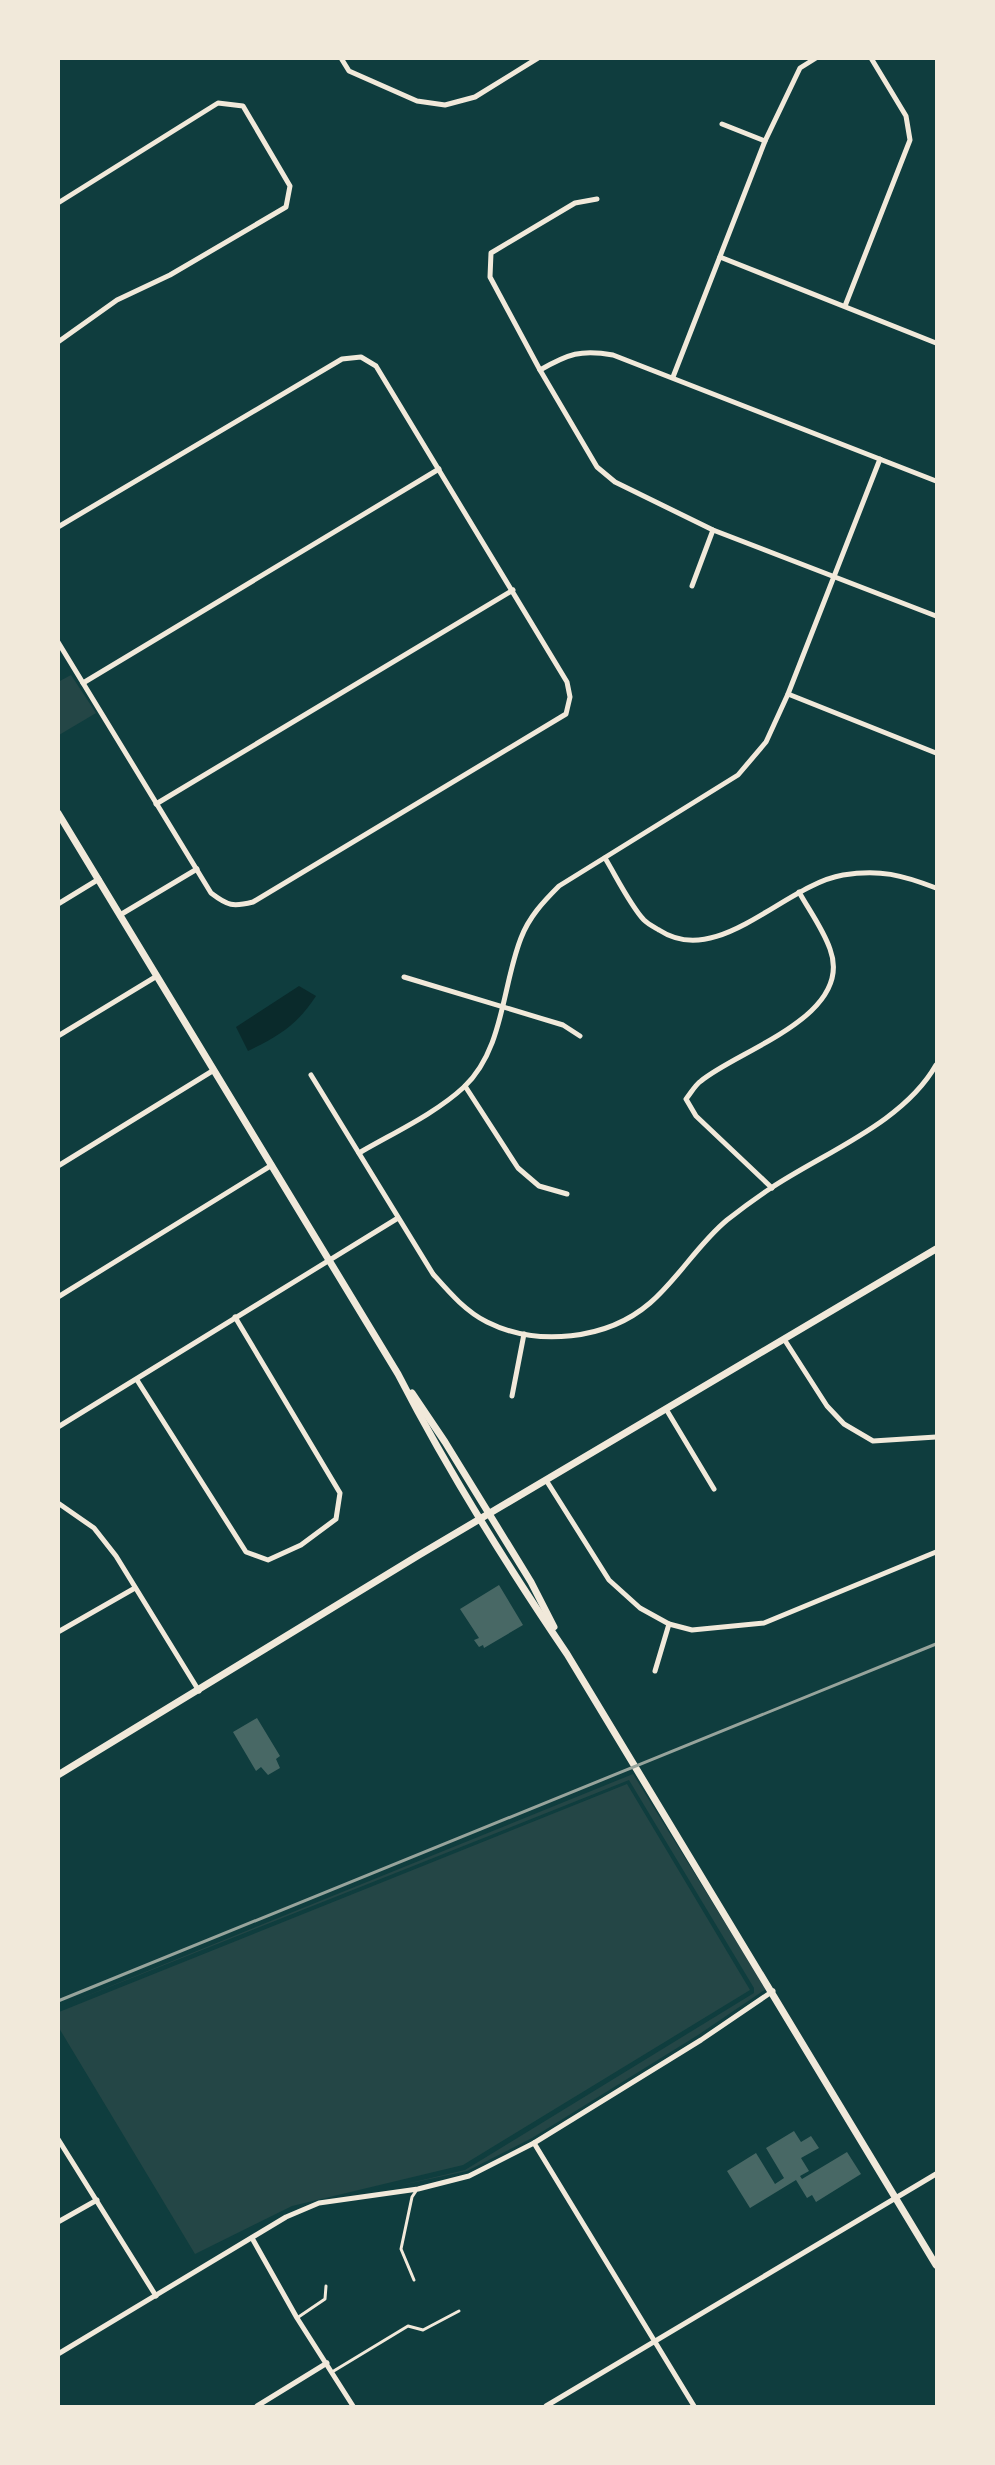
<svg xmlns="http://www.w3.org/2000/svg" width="995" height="2465" font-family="'Public Sans',sans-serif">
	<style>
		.green { fill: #244646 }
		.water { fill: #0a2a2b }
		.building { fill: #486865 }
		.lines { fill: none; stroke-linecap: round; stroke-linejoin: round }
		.service { stroke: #f1e9da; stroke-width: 3 }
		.minor { stroke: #f1e9da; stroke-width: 5 }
		.tertiary { stroke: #f1e9da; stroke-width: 7 }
		.rail { stroke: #97a49c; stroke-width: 3 }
	</style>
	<rect width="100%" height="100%" fill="#0f3d3e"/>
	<g class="green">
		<path d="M 71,675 L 96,713 L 59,735 L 58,682 Z"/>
		<path d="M 633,1774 L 766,1989 L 698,2035 L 532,2138 L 467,2171 L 397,2186 L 465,2170 L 754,1993 L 754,1988 L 629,1780 L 59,2007 Z"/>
		<path d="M 627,1784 L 750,1990 L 463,2165 L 292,2206 L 195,2254 L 59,2028 L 59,2012 Z"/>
	</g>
	<path class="water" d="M 299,986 L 316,996 C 297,1025 279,1036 248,1051 L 236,1027 Z"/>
	<g class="building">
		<path d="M 499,1585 L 523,1625 L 484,1648 L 483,1645 L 479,1647 L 474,1640 L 479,1638 L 460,1609 Z"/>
		<path d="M 257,1718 L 280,1756 L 276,1759 L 280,1768 L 268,1775 L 261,1767 L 256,1771 L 233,1732 Z"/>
		<path d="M 794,2131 L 801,2142 L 811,2136 L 819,2148 L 801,2158 L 809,2171 L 800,2176 L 802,2179 L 847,2152 L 861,2174 L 816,2202 L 812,2195 L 807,2198 L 796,2180 L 750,2208 L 727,2171 L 756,2153 L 775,2184 L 784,2178 L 766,2148 Z"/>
	</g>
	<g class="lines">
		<g class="service">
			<path d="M 414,2280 L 401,2249 L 412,2197 L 416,2191"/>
			<path d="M 297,2318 L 325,2299 L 326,2286"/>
			<path d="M 332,2372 L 408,2326 L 423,2330 L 459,2311"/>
		</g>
		<g class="minor">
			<path d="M 341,58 L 349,71 L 417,101 L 445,105 L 475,97 L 538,58"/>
			<path d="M 722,124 L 765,141"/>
			<path d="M 597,199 L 575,203 L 491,253 L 490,277 L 540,370 L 597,467 L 615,482 L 713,530 L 936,616"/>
			<path d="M 58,203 L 218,103 L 243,106 L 290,186 L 286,207 L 170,275 L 117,300 L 58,342"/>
			<path d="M 720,257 L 936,343"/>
			<path d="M 845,306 L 910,140 L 906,116 L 871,58"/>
			<path d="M 540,370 C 568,354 581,349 613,355 L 936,481"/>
			<path d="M 673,377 L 765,141 L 800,68 L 816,58"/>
			<path d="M 58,527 L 342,359 L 361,357 L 376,366 L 567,682 L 570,697 L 566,714 L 253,902 C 233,907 228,906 211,893 L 58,642"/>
			<path d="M 692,586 L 713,530"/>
			<path d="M 83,683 L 439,469"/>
			<path d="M 788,694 L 936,753"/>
			<path d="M 156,804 L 513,590"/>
			<path d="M 605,858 C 616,876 630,905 644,920 C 648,924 654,927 659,930 C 718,969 784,885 843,875 C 880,869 902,875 936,888"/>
			<path d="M 58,904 L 99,879"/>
			<path d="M 120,915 L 197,869"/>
			<path d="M 404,977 L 563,1025 L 580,1036"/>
			<path d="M 58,1036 L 157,976"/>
			<path d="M 311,1075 L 433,1274 C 449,1292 465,1311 487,1322 C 537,1347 607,1340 650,1303 C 678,1279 698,1244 727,1220 C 741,1209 756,1198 771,1188 C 825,1152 903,1123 936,1065"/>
			<path d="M 465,1086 L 518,1168 L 539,1186 L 567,1194"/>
			<path d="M 359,1153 C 393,1133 435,1114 464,1087 C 504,1049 502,986 521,938 C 529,917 543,902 559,886 L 738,775 L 766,742 L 788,694 L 880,459"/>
			<path d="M 58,1166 L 214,1070"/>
			<path d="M 772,1188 L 696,1116 L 686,1099 C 691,1093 695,1085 701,1081 C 738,1050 855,1016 830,949 C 823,929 809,910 799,892"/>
			<path d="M 58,1297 L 272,1165"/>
			<path d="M 784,1339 L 827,1406 L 844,1424 L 873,1441 L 936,1437"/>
			<path d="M 137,1380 L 246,1552 L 268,1560 L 301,1545 L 336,1519 L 340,1493 L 235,1317"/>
			<path d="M 512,1396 L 524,1334"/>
			<path d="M 666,1409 L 714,1489"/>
			<path d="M 58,1427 L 398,1218"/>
			<path d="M 546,1480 L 609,1580 L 640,1608 L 669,1624 L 692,1630 L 764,1623 L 936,1552"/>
			<path d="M 58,1503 L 94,1528 L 116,1556 L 199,1691"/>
			<path d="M 58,1632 L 135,1588"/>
			<path d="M 655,1671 L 669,1624"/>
			<path d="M 58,2139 L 156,2296"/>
			<path d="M 534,2143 L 694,2406"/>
			<path d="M 58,2222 L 97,2200"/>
			<path d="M 252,2238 L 297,2318 L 353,2406"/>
			<path d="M 58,2354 L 286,2217 L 319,2203 L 418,2189 L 469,2176 L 534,2143 L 701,2040 L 773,1991"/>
			<path d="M 257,2406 L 327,2363"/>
			<path d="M 546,2406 L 936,2174"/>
		</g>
		<g class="tertiary">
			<path d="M 58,813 L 398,1374 C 448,1471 506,1564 567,1654 L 936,2265"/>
			<path d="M 412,1393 L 445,1442 L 531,1582 L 554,1627"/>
			<path d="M 58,1775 L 419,1555 L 936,1249"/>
		</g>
		<path class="rail" d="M 58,2001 L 936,1644"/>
	</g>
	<rect width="995" height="2465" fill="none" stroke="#f1e9da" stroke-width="120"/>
</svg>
